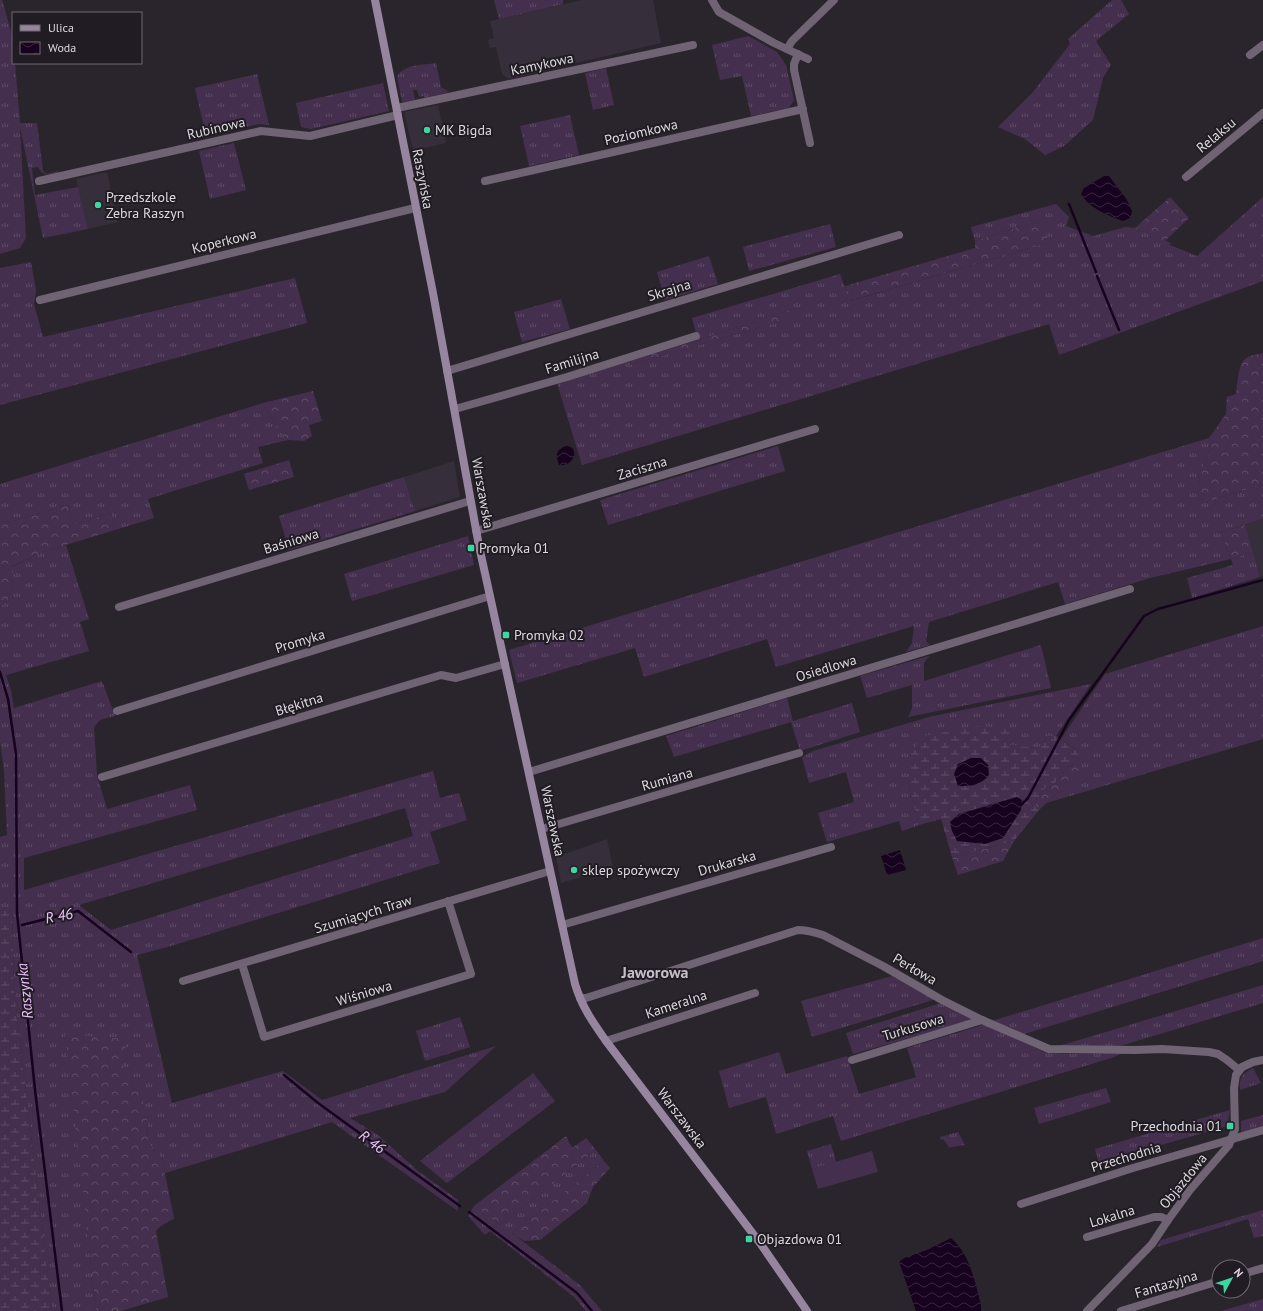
<svg xmlns="http://www.w3.org/2000/svg" width="1263" height="1311" font-family="'PT Sans',sans-serif">
	<style>
		.built { fill: #362e3a }
		.grass { fill: url(#grass-tufts); fill-rule: evenodd }
		.forest { fill: url(#forest-crowns) }
		.wetland { fill: url(#wetland-marsh) }
		.garden { fill: #452f4e }
		.water { fill: url(#water-waves) }
		.lines { fill: none; stroke-linecap: round; stroke-linejoin: round }
		.stream { stroke: #17021f; stroke-width: 2.5 }
		.street { stroke: #6f6374; stroke-width: 8 }
		.secondary { stroke: #9785a0; stroke-width: 8 }
		.poi-dot { fill: #40d4a1; stroke: #211c23; stroke-width: 1.5 }
		.labels { text-anchor: middle; stroke-width: 4; stroke-linejoin: round; paint-order: stroke }
		.street-label { font-size: 14px; fill: #dcd9de; stroke: #211c23 }
		.poi-label { font-size: 14px; fill: #dcd9de; stroke: #211c23; text-anchor: start }
		.water-label { font-size: 15px; font-style: italic; fill: #ecc0fe; stroke: #211c23 }
		.quarter-label { font-size: 16px; font-weight: bold; fill: #c4bdc7; stroke: #211c23 }
	</style>
	<defs>
		<pattern id="grass-tufts" width="24" height="20" patternUnits="userSpaceOnUse"><rect width="24" height="20" fill="#452f4e"/><path d="M3 7l-1-3M5 7V3M7 7l1-3M15 17l-1-3M17 17v-4M19 17l1-3" fill="none" stroke="#5f4d67"/></pattern>
		<pattern id="forest-crowns" width="20" height="18" patternUnits="userSpaceOnUse"><rect width="20" height="18" fill="#452f4e"/><path d="M2 6a3 3 0 1 1 6 0M12 15a3 3 0 1 1 6 0" fill="none" stroke="#5f4d67"/></pattern>
		<pattern id="wetland-marsh" width="20" height="14" patternUnits="userSpaceOnUse"><rect width="20" height="14" fill="#452f4e"/><path d="M1 5h8M5 5V1M11 12h8M15 12V8" fill="none" stroke="#5f4d67"/></pattern>
		<pattern id="water-waves" width="16" height="10" patternUnits="userSpaceOnUse"><rect width="16" height="10" fill="#17021f"/><path d="M0 5q4-4 8 0t8 0" fill="none" stroke="#38263f"/></pattern>
	</defs>
	<rect width="100%" height="100%" fill="#2a252d"/>
	<g class="built">
		<path d="M 582,0 L 653,0 L 661,43 L 509,79 L 502,74 L 496,47 L 490,48 L 488,40 L 494,38 L 490,21 Z"/>
		<path d="M 438,105 L 446,143 L 413,151 L 404,112 Z"/>
		<path d="M 107,172 L 118,222 L 88,229 L 76,179 Z"/>
		<path d="M 454,461 L 460,497 L 415,511 L 404,477 Z"/>
		<path d="M 1263,519 L 1263,576 L 1260,577 L 1245,525 Z"/>
		<path d="M 607,839 L 613,868 L 561,883 L 556,857 Z"/>
	</g>
	<g class="grass">
		<path d="M 0,0 L 2,0 L 3,3 L 13,39 L 13,63 L 15,63 L 20,123 L 37,123 L 43,171 L 47,174 L 58,171 L 59,174 C 49,175 43,177 38,167 L 32,168 L 35,195 L 78,187 L 88,229 L 43,238 L 20,127 L 26,238 L 20,248 L 0,254 Z"/>
		<path d="M 494,0 L 563,0 L 563,4 L 499,19 Z"/>
		<path d="M 1112,0 L 1121,0 L 1129,14 L 1096,41 L 1111,65 L 1103,78 L 1093,120 L 1064,146 L 1045,155 L 1025,139 L 998,127 L 1033,92 L 1070,44 L 1068,39 Z"/>
		<path d="M 748,36 L 777,52 L 786,65 L 794,100 L 789,108 L 751,116 L 742,76 L 720,80 L 712,45 Z"/>
		<path d="M 436,63 L 441,87 L 449,92 L 424,98 L 424,96 L 419,97 L 417,90 L 413,90 L 415,100 L 402,102 L 397,76 C 405,64 423,65 436,63 Z"/>
		<path d="M 606,68 L 614,105 L 593,110 L 585,73 Z"/>
		<path d="M 257,74 L 269,125 L 259,124 L 206,136 L 195,88 Z"/>
		<path d="M 383,83 L 389,111 L 311,129 L 301,127 L 296,103 Z"/>
		<path d="M 570,115 L 579,155 L 529,166 L 520,126 Z"/>
		<path d="M 234,143 L 246,190 L 210,199 L 199,151 Z"/>
		<path d="M 1263,197 L 1263,281 L 1059,355 L 1049,324 L 582,465 L 557,383 L 630,361 L 631,365 L 801,315 L 796,308 L 698,340 L 692,318 L 840,274 L 850,301 L 1047,243 L 1039,221 L 975,241 L 971,227 L 1056,204 L 1069,217 L 1066,226 L 1093,236 L 1126,227 L 1135,228 L 1171,243 L 1170,245 L 1197,256 Z"/>
		<path d="M 830,224 L 836,247 L 749,271 L 743,247 Z"/>
		<path d="M 709,256 L 718,284 L 665,300 L 657,272 Z"/>
		<path d="M 31,262 L 36,290 L 34,304 L 43,337 L 295,278 L 307,323 L 0,405 L 0,268 Z"/>
		<path d="M 561,299 L 570,329 L 522,342 L 514,312 Z"/>
		<path d="M 263,403 L 276,426 L 288,440 L 258,447 L 263,463 L 148,499 L 154,518 L 115,530 L 111,513 L 73,525 L 68,505 L 0,525 L 0,484 Z"/>
		<path d="M 1209,438 L 1211,446 L 1199,479 L 1203,503 L 1263,484 L 1263,519 L 1221,532 L 1231,559 L 1253,552 L 1260,577 L 1192,598 L 1187,578 L 1233,565 L 1231,559 L 1150,578 L 1065,604 L 1058,582 L 929,622 L 926,641 L 930,645 L 906,652 L 912,643 L 914,626 L 776,667 L 767,639 L 644,677 L 635,648 L 517,683 L 509,650 Z"/>
		<path d="M 778,446 L 785,471 L 608,525 L 600,500 Z"/>
		<path d="M 404,477 L 415,511 L 289,550 L 279,516 Z"/>
		<path d="M 468,536 L 474,565 L 352,601 L 344,574 Z"/>
		<path d="M 66,545 L 89,619 L 80,622 L 89,651 L 6,675 L 11,690 L 14,708 L 102,681 L 115,716 L 100,720 L 94,727 L 97,775 L 107,809 L 190,785 L 197,810 L 24,858 L 24,890 L 433,771 L 440,798 L 459,793 L 467,820 L 430,832 L 440,863 L 171,946 L 137,955 L 172,1103 L 283,1071 L 322,1100 L 496,1046 L 445,1092 L 350,1118 L 378,1135 L 418,1171 L 458,1200 L 458,1211 L 332,1122 L 165,1173 L 162,1159 L 148,1142 L 147,1111 L 66,1034 L 96,1311 L 52,1311 L 14,991 L 12,910 L 0,911 L 0,837 L 7,835 L 4,771 L 0,741 L 0,607 L 8,601 L 13,578 L 11,567 L 43,552 ZM 405,808 L 413,836 L 111,930 L 79,905 Z"/>
		<path d="M 1263,626 L 1263,739 L 1046,803 L 1057,793 L 1068,789 L 1077,751 L 1061,739 L 1105,674 Z"/>
		<path d="M 1041,645 L 1051,688 L 908,717 L 912,709 L 912,685 L 867,698 L 860,676 L 929,656 L 924,663 L 924,681 Z"/>
		<path d="M 1091,684 L 1056,736 L 1046,736 L 1044,744 L 1037,748 L 1009,745 L 1009,728 L 908,782 L 919,825 L 902,831 L 899,821 L 827,842 L 818,813 L 854,802 L 846,772 L 809,783 L 802,757 L 813,751 L 929,717 Z"/>
		<path d="M 787,698 L 793,721 L 852,703 L 860,732 L 800,751 L 791,722 L 674,757 L 666,736 Z"/>
		<path d="M 1263,938 L 1263,961 L 1024,1034 L 992,1021 Z"/>
		<path d="M 892,976 L 936,999 L 812,1037 L 801,1001 Z"/>
		<path d="M 1263,985 L 1263,1003 L 1120,1046 L 1059,1046 Z"/>
		<path d="M 941,1003 L 976,1019 L 853,1054 L 846,1033 Z"/>
		<path d="M 460,1017 L 470,1047 L 425,1061 L 416,1031 Z"/>
		<path d="M 986,1024 L 1044,1052 L 1064,1054 L 1120,1054 L 1114,1057 L 841,1141 L 833,1116 L 776,1134 L 766,1097 L 729,1108 L 719,1071 L 779,1052 L 786,1074 L 847,1056 L 859,1094 L 916,1077 L 907,1048 Z"/>
		<path d="M 1253,1068 L 1261,1083 L 1240,1090 C 1239,1077 1242,1074 1253,1068 Z"/>
		<path d="M 533,1073 L 555,1101 L 447,1183 L 420,1161 Z"/>
		<path d="M 1106,1088 L 1111,1102 L 1039,1124 L 1034,1108 Z"/>
		<path d="M 1230,1110 L 1227,1126 L 1099,1163 L 1095,1149 Z"/>
		<path d="M 1263,1115 L 1263,1128 L 1241,1135 L 1241,1121 Z"/>
		<path d="M 958,1132 L 965,1145 L 945,1148 L 949,1147 L 943,1139 L 941,1140 L 940,1137 Z"/>
		<path d="M 831,1144 L 836,1162 L 812,1169 L 807,1151 Z"/>
		<path d="M 596,1150 L 604,1161 L 512,1233 L 580,1285 L 602,1311 L 586,1311 L 573,1296 L 490,1231 L 485,1235 L 468,1216 L 474,1206 L 500,1225 Z"/>
		<path d="M 1263,1210 L 1263,1236 L 1254,1238 L 1248,1219 L 1157,1247 L 1161,1240 Z"/>
		<path d="M 1263,1299 L 1263,1311 L 1221,1311 Z"/>
	</g>
	<g class="forest">
		<path d="M 1170,197 L 1189,218 L 1165,241 L 1135,228 Z"/>
		<path d="M 1039,221 L 1046,229 L 1047,243 L 849,301 L 845,286 L 975,248 L 975,241 Z"/>
		<path d="M 796,308 L 802,315 L 631,365 L 630,361 L 698,340 Z"/>
		<path d="M 1263,353 L 1263,484 L 1203,503 L 1199,479 L 1211,446 L 1209,438 L 1226,414 L 1227,397 L 1236,394 C 1238,382 1237,361 1250,356 C 1255,354 1259,355 1263,353 Z"/>
		<path d="M 313,391 L 322,421 L 309,425 L 312,436 L 304,441 L 288,440 L 276,426 L 263,403 Z"/>
		<path d="M 289,460 L 294,477 L 249,490 L 244,474 Z"/>
		<path d="M 68,505 L 73,525 L 111,513 L 115,530 L 43,552 L 12,566 L 13,578 L 8,601 L 0,607 L 0,525 Z"/>
		<path d="M 1245,525 L 1253,552 L 1231,559 L 1221,532 Z"/>
		<path d="M 1079,761 L 1081,776 L 1068,789 L 1057,793 L 1039,810 L 1035,804 L 1044,789 L 1054,784 L 1068,767 Z"/>
		<path d="M 1014,841 L 1003,861 L 958,875 L 952,857 Z"/>
		<path d="M 65,1034 L 127,1039 L 122,1064 L 137,1085 L 147,1111 L 148,1142 L 162,1159 L 174,1218 C 168,1223 161,1224 156,1231 L 168,1297 L 121,1311 L 96,1311 Z"/>
		<path d="M 566,1136 L 572,1148 L 586,1138 L 596,1150 L 500,1225 L 474,1206 Z"/>
		<path d="M 604,1161 L 610,1168 L 593,1187 L 587,1203 L 540,1240 L 524,1241 L 512,1233 Z"/>
	</g>
	<g class="wetland">
		<path d="M 980,726 L 1010,728 L 1009,745 L 1037,748 L 1044,744 L 1046,736 L 1056,736 L 1077,751 L 1079,761 L 1068,767 L 1054,784 L 1044,789 L 1035,804 L 1039,810 L 1014,841 L 952,857 L 941,819 L 919,825 L 908,782 L 910,755 L 922,736 Z"/>
		<path d="M 12,910 L 14,991 L 52,1311 L 0,1311 L 0,911 Z"/>
	</g>
	<path class="garden" d="M 872,1151 L 878,1172 L 818,1189 L 812,1169 Z"/>
	<g class="water">
		<path d="M 1104,176 L 1109,176 L 1127,200 L 1132,211 L 1130,218 L 1123,221 C 1109,216 1089,208 1081,194 L 1084,188 Z"/>
		<path d="M 566,446 C 581,447 574,467 559,465 C 556,455 555,450 566,446 Z"/>
		<path d="M 971,758 L 981,758 L 988,765 L 989,775 C 980,786 971,786 958,786 L 954,774 L 958,764 Z"/>
		<path d="M 1017,797 L 1022,800 L 1021,810 L 1003,838 L 985,844 L 957,841 L 952,831 L 950,822 L 959,814 Z"/>
		<path d="M 900,850 L 906,870 L 887,875 L 881,856 Z"/>
		<path d="M 951,1238 C 970,1254 975,1282 981,1305 L 981,1311 L 916,1311 L 899,1262 C 908,1254 919,1254 929,1249 C 936,1245 944,1242 951,1238 Z"/>
	</g>
	<g class="lines">
		<g class="stream">
			<path d="M 1069,204 L 1096,272"/>
			<path d="M 1097,276 L 1119,330"/>
			<path d="M 0,672 L 8,699 L 16,754 L 17,913 L 35,1090 L 62,1311"/>
			<path d="M 1021,805 L 1028,798 L 1069,720 L 1144,616 L 1158,609 L 1263,580"/>
			<path d="M 22,925 L 78,911 L 131,952"/>
			<path d="M 284,1075 L 318,1103 L 460,1206"/>
			<path d="M 469,1212 L 577,1293 L 592,1311"/>
		</g>
		<g class="street">
			<path d="M 712,0 L 719,12 L 774,43 L 808,59"/>
			<path d="M 787,49 L 792,41 L 834,0"/>
			<path d="M 798,54 L 794,64 L 794,70 L 810,143"/>
			<path d="M 1250,55 L 1263,45"/>
			<path d="M 397,108 L 693,45"/>
			<path d="M 1186,177 L 1263,113"/>
			<path d="M 39,181 L 261,131 L 310,136 L 398,115"/>
			<path d="M 485,181 L 803,109"/>
			<path d="M 40,300 L 415,208"/>
			<path d="M 447,371 L 899,235"/>
			<path d="M 455,409 L 567,377 L 696,336"/>
			<path d="M 476,531 L 815,429"/>
			<path d="M 119,607 L 470,501"/>
			<path d="M 117,711 L 490,596"/>
			<path d="M 529,772 L 1130,589"/>
			<path d="M 102,777 L 441,675 L 456,678 L 505,664"/>
			<path d="M 542,829 L 799,753"/>
			<path d="M 562,925 L 831,847"/>
			<path d="M 242,964 L 264,1037 L 471,974 L 448,901"/>
			<path d="M 183,981 L 550,871"/>
			<path d="M 580,998 L 586,998 L 798,930 C 807,930 814,932 823,935 L 883,966 L 942,1000 L 982,1020 L 1049,1049 L 1135,1050 L 1162,1049 L 1209,1052 L 1218,1054 L 1227,1060 L 1239,1070"/>
			<path d="M 606,1041 L 755,993"/>
			<path d="M 852,1060 L 982,1020"/>
			<path d="M 1021,1204 L 1133,1168 L 1263,1130"/>
			<path d="M 1087,1237 L 1154,1217 L 1161,1217 L 1168,1220"/>
			<path d="M 1243,1274 L 1263,1268"/>
			<path d="M 1087,1311 L 1152,1244 L 1168,1220 L 1190,1190 L 1229,1145 L 1235,1129 L 1234,1088 L 1236,1075 L 1242,1067 L 1253,1062 L 1263,1060"/>
			<path d="M 1121,1311 L 1219,1281"/>
		</g>
		<path class="secondary" d="M 375,0 L 433,293 L 479,546 L 575,984 C 582,1007 592,1021 606,1041 L 760,1243 L 807,1311"/>
	</g>
	<g class="poi-dot">
		<circle cx="427" cy="130" r="4"/>
		<circle cx="98" cy="205" r="4"/>
		<rect x="467" y="544" width="8" height="8" rx="2"/>
		<rect x="502" y="631" width="8" height="8" rx="2"/>
		<circle cx="574" cy="870" r="4"/>
		<rect x="1226" y="1122" width="8" height="8" rx="2"/>
		<rect x="745" y="1235" width="8" height="8" rx="2"/>
	</g>
	<g class="labels">
		<g class="street-label">
			<text transform="translate(542 64) rotate(-12)" y="5">Kamykowa</text>
			<text transform="translate(216 128) rotate(-13)" y="5">Rubinowa</text>
			<text transform="translate(641 132) rotate(-13)" y="5">Poziomkowa</text>
			<text transform="translate(1216 135) rotate(-40)" y="5">Relaksu</text>
			<text transform="translate(423 179) rotate(79)" y="5">Raszyńska</text>
			<text transform="translate(224 241) rotate(-14)" y="5">Koperkowa</text>
			<text transform="translate(669 290) rotate(-17)" y="5">Skrajna</text>
			<text transform="translate(572 361) rotate(-17)" y="5">Familijna</text>
			<text transform="translate(642 468) rotate(-17)" y="5">Zaciszna</text>
			<text transform="translate(483 493) rotate(80)" y="5">Warszawska</text>
			<text transform="translate(291 541) rotate(-17)" y="5">Baśniowa</text>
			<text transform="translate(300 641) rotate(-17)" y="5">Promyka</text>
			<text transform="translate(826 668) rotate(-17)" y="5">Osiedlowa</text>
			<text transform="translate(299 704) rotate(-17)" y="5">Błękitna</text>
			<text transform="translate(667 779) rotate(-16)" y="5">Rumiana</text>
			<text transform="translate(553 821) rotate(78)" y="5">Warszawska</text>
			<text transform="translate(727 863) rotate(-16)" y="5">Drukarska</text>
			<text transform="translate(363 914) rotate(-17)" y="5">Szumiących Traw</text>
			<text transform="translate(915 969) rotate(30)" y="5">Perłowa</text>
			<text transform="translate(364 993) rotate(-17)" y="5">Wiśniowa</text>
			<text transform="translate(676 1004) rotate(-18)" y="5">Kameralna</text>
			<text transform="translate(913 1027) rotate(-17)" y="5">Turkusowa</text>
			<text transform="translate(682 1118) rotate(53)" y="5">Warszawska</text>
			<text transform="translate(1126 1157) rotate(-17)" y="5">Przechodnia</text>
			<text transform="translate(1183 1181) rotate(-51)" y="5">Objazdowa</text>
			<text transform="translate(1112 1216) rotate(-17)" y="5">Lokalna</text>
			<text transform="translate(1166 1284) rotate(-17)" y="5">Fantazyjna</text>
		</g>
		<g class="poi-label">
			<text x="435" y="135">MK Bigda</text>
			<text x="106" y="202">Przedszkole<tspan x="106" dy="16">Zebra Raszyn</tspan></text>
			<text x="479" y="553">Promyka 01</text>
			<text x="514" y="640">Promyka 02</text>
			<text x="582" y="875">sklep spożywczy</text>
			<text x="1222" y="1131" text-anchor="end">Przechodnia 01</text>
			<text x="757" y="1244">Objazdowa 01</text>
		</g>
		<g class="water-label">
			<text transform="translate(59 916) rotate(-11)" y="5">R 46</text>
			<text transform="translate(25 991) rotate(-96)" y="5">Raszynka</text>
			<text transform="translate(372 1142) rotate(36)" y="5">R 46</text>
		</g>
		<g class="quarter-label">
			<text x="655" y="978">Jaworowa</text>
		</g>
	</g>
	<rect x="12" y="12" width="130" height="52" fill="#211c23" stroke="#6c686e"/>
	<rect x="20" y="25" width="20" height="6" fill="#9785a0" stroke="#6c686e"/>
	<text x="48" y="32" font-size="12" fill="#dcd9de">Ulica</text>
	<rect x="20" y="42" width="20" height="12" fill="url(#water-waves)" stroke="#6c686e"/>
	<text x="48" y="52" font-size="12" fill="#dcd9de">Woda</text>
	<g transform="translate(1231 1279) rotate(50)"><circle r="19" fill="#211c23" stroke="#6c686e"/>
	<path d="M0-3L7 15L0 10L-7 15Z" fill="#40d4a1"/>
	<text y="-6" font-size="11" font-weight="bold" text-anchor="middle" fill="#dcd9de">N</text>
	</g>
</svg>
